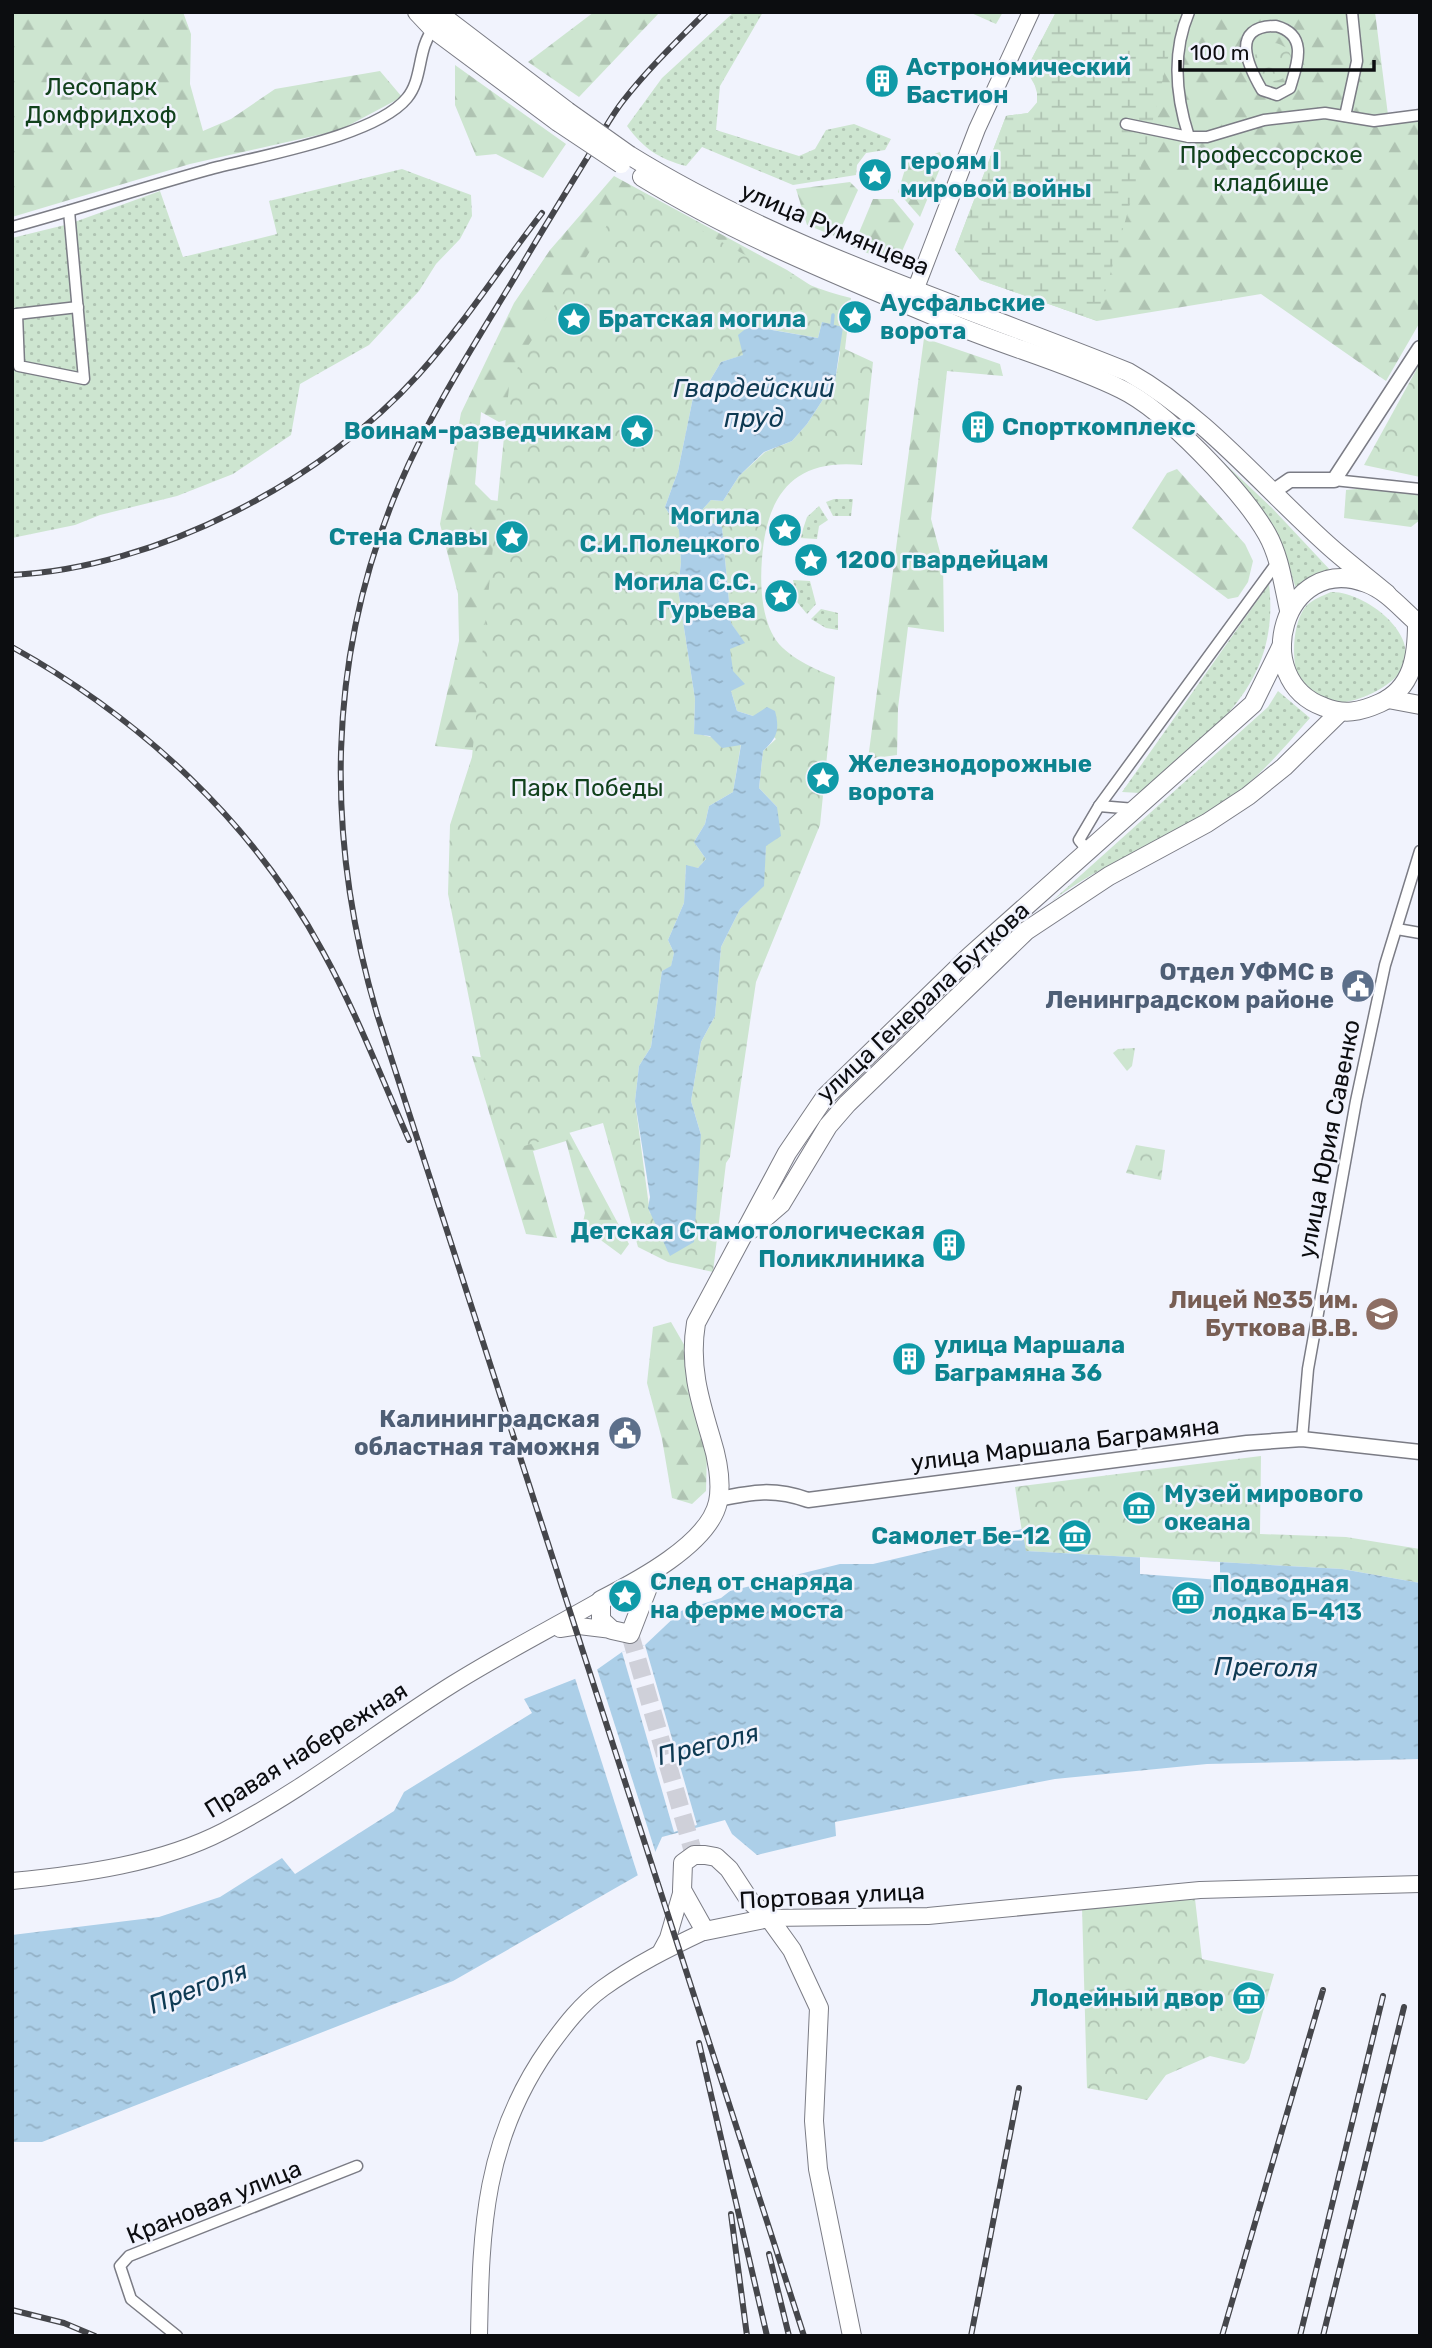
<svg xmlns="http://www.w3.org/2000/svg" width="1432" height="2348" font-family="Rubik,sans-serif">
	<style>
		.grass { fill: url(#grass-dots) }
		.forest { fill: url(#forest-firs) }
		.wetland { fill: url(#wetland-marsh) }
		.park { fill: url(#park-crowns); fill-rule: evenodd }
		.water { fill: url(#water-ripples) }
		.pier { fill: #f1f3fd }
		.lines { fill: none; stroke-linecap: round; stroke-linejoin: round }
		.stream { stroke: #accfe8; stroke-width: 3.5 }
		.primary-tunnel { stroke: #cfd0d9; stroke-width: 18; stroke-dasharray: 18 9; stroke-linecap: butt }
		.minor-casing { stroke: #7b7c85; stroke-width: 13 }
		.tertiary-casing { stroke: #7b7c85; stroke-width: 17 }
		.secondary-casing { stroke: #7b7c85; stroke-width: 18 }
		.primary-casing { stroke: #7b7c85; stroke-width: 20 }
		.minor { stroke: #fff; stroke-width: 10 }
		.tertiary { stroke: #fff; stroke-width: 14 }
		.secondary { stroke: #fff; stroke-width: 16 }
		.primary { stroke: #fff; stroke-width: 18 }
		.rail-casing { stroke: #45464b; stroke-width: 6 }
		.rail { stroke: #f1f3fd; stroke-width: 3.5; stroke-dasharray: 10; stroke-linecap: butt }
		.primary-bridge-casing { stroke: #7b7c85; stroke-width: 20; stroke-linecap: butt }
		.primary-bridge { stroke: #fff; stroke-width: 18 }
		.labels { text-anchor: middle; stroke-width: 5; stroke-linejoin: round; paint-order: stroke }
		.culture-label { font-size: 24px; font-weight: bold; fill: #0d838f; stroke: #f1f3fd; text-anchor: start }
		.park-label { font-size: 24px; fill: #11411c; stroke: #f1f3fd }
		.street-label { font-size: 24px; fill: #0c0d10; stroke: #f1f3fd }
		.service-label { font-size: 24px; font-weight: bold; fill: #4e5e75; stroke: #f1f3fd; text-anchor: end }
		.education-label { font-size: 24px; font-weight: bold; fill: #785e54; stroke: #f1f3fd; text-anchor: end }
		.water-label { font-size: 26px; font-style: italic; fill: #0e3a53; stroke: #f1f3fd }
	</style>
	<defs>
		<pattern id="grass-dots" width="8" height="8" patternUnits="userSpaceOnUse" patternTransform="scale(1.75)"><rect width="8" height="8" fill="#cde5d0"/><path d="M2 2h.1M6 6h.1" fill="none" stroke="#afc3b2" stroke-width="1.8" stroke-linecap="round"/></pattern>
		<pattern id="forest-firs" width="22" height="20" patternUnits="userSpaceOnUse" patternTransform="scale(1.75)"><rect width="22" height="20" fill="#cde5d0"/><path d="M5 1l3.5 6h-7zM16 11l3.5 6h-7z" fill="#afc3b2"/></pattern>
		<pattern id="wetland-marsh" width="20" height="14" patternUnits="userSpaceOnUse" patternTransform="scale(1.75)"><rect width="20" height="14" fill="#cde5d0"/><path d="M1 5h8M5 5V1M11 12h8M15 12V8" fill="none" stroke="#afc3b2"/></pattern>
		<pattern id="park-crowns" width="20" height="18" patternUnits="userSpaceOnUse" patternTransform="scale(1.75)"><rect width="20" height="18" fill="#cde5d0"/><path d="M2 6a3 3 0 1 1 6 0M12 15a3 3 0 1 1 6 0" fill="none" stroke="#afc3b2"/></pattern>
		<pattern id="water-ripples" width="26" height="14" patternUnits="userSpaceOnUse" patternTransform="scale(1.75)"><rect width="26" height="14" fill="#accfe8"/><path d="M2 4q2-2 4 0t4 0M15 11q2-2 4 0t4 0" fill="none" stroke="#93b1c6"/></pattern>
	</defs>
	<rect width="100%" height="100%" fill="#f1f3fd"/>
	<g class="grass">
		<path d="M 734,12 L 763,12 L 720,86 L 716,130 L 799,156 L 815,149 L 826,130 L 854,124 L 891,139 L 885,150 L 866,153 L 857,165 L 856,175 L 793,185 L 702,147 L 686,166 C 659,159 643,148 627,126 L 662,78 Z"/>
		<path d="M 402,169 L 471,195 L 472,216 L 460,239 L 436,264 L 419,291 L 369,345 L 300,384 L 291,435 L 233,474 L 177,496 L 100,515 L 75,525 L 12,538 L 12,238 L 69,224 L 160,191 L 183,257 L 277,234 L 269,201 Z"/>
		<path d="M 1203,443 L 1272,508 L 1332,572 L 1316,576 L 1296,589 L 1285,553 L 1267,518 L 1201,444 Z"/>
		<path d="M 834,499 L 853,499 L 851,516 L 833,516 L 826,502 Z"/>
		<path d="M 819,506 L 828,520 L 819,526 L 817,539 L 800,538 L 807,517 Z"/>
		<path d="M 793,580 L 810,581 L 816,604 L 807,614 L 797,602 Z"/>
		<path d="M 1269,584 C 1281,688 1210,732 1140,793 L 1122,792 Z"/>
		<path d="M 1331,592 C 1367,591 1432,642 1395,678 C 1375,697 1323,718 1303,688 C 1290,669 1291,622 1307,605 C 1314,599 1322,596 1331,592 Z"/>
		<path d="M 821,609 L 838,613 L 838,630 L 826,628 L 811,619 Z"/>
		<path d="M 1278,691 L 1310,718 C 1281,751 1254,784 1216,808 C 1163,842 1104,862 1052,901 L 1268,707 Z"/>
	</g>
	<g class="forest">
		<path d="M 12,12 L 183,12 L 191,34 L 190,84 L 203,131 L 231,119 L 275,89 L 380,71 L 402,97 L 340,130 L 190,164 L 12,217 Z"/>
		<path d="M 594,12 L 660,12 L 579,97 L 528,62 Z"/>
		<path d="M 969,12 L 1003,12 L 996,24 Z"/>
		<path d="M 1056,12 L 1375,12 L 1389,123 L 1420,120 L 1420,322 L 1386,381 L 1261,294 L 1097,321 L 980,280 L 955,250 L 1006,116 L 1028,113 L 1039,100 L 1033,79 L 1026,70 Z"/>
		<path d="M 455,65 L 566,144 L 543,178 L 496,154 L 476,156 L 455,105 Z"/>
		<path d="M 940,152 L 943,161 L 920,217 L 898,192 L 907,163 Z"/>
		<path d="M 614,176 L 787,270 L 844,307 L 753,322 L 520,416 L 499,422 L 481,412 L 475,484 L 491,500 L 507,502 L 499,753 L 435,746 L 459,641 L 458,594 L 440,524 L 461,413 L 514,303 L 550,250 Z"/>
		<path d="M 850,182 L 858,190 L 837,237 L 807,225 L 796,189 Z"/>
		<path d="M 873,199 L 893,199 L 914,224 L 896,265 L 853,247 Z"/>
		<path d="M 924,338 L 1000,364 L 1003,376 L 947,371 L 931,519 L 943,563 L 944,632 L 908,627 L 898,708 L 897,755 L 868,759 Z"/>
		<path d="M 1177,469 L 1245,544 L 1253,561 L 1248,582 L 1238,597 L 1228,599 L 1132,528 L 1167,473 Z"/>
		<path d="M 1378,487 L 1420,493 L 1420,520 L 1411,527 L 1344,518 L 1346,490 Z"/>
		<path d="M 472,1056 L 501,1060 L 539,1076 L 629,1244 L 621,1255 L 602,1241 L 583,1222 L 585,1213 L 566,1141 L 533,1151 L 557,1238 L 526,1234 Z"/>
		<path d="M 671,1322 L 686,1348 L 688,1390 L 707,1451 L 706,1491 L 692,1504 L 672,1498 L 662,1439 L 647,1383 L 653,1327 Z"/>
	</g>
	<path class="wetland" d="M 1056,12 L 1179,12 L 1150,133 L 1097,321 L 980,280 L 955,250 L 1006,116 L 1028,113 L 1037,104 L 1037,89 L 1026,70 Z"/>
	<g class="park">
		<circle cx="1273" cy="62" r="19"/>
		<path d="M 632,187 C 695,227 779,281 851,298 L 845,349 L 873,362 L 862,465 C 793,458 767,495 762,558 C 760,584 761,614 774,637 C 785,656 816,670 835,677 L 820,825 L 756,982 L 730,1157 L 726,1163 L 713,1272 L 668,1262 L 638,1247 L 603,1123 L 504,1152 L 492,1113 L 448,894 L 450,825 L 472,757 L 509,387 L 526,349 ZM 822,322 L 840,352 L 835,381 L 807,424 L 792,441 L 765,452 L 739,476 L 723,501 L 711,500 L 702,510 L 707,521 L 722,527 L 731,623 L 744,643 L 730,648 L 731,691 L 737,711 L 753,716 L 776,739 L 763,751 L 759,788 L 777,807 L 766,846 L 763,886 L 740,909 L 721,947 L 715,1016 L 701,1042 L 691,1101 L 701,1135 L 650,1214 L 635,1101 L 639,1066 L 651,1047 L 662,971 L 671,967 L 674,953 L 668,940 L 684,903 L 686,866 L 698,868 L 706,859 L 694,842 L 705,824 L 709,806 L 733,792 L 741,744 L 694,733 L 695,699 L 678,589 L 681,562 L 679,530 L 665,507 L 678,471 L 695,388 L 705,389 L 721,362 L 744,355 L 750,326 L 818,338 Z"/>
		<path d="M 1420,363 L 1420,477 L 1364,465 Z"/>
		<path d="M 1135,1048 L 1132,1066 L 1127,1071 L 1113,1053 L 1118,1049 Z"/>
		<path d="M 1136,1145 L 1165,1150 L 1161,1180 L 1126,1173 Z"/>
		<path d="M 1261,1456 L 1260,1534 L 1346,1537 L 1420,1549 L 1420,1583 L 1342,1569 L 1025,1551 L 1015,1487 Z"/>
		<path d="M 1195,1899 L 1202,1959 L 1274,1974 L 1249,2059 L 1244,2064 L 1210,2056 L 1166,2075 L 1147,2100 L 1087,2088 L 1082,1907 Z"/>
	</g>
	<g class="water">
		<path d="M 822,322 L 843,327 L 835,381 L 807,424 L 792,441 L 764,452 L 739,476 L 723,501 L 711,500 L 702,510 L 707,521 L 722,527 L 731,623 L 745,643 L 730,649 L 733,671 L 745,684 L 731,691 L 737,711 L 753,716 L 767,707 L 775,711 C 780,730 777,738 763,751 L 759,788 L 777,807 L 781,836 L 766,846 L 764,886 L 740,909 L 721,947 L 715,1016 L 701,1042 L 691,1101 L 701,1135 L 694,1242 L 670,1256 L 648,1208 L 650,1197 L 635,1101 L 639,1066 L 651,1047 L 662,971 L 671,966 L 674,953 L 668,940 L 684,903 L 686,865 L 698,868 L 706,859 L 694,842 L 705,824 L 709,806 L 733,792 L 741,745 L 722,748 L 710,736 L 694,734 L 695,699 L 678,589 L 681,562 L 679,530 L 665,507 L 678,471 L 695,388 L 705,389 L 721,362 L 743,355 L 738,335 L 749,326 L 818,338 Z"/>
		<path d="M 1022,1529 L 1026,1551 L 1342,1569 L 1420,1583 L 1420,1759 L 1207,1764 L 1055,1779 L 835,1822 L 836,1836 L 757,1855 L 732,1834 L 725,1820 L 662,1837 L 647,1870 L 453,1981 L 42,2142 L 12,2142 L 12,1935 L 159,1917 L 220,1897 L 282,1858 L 295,1874 L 394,1811 L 404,1792 L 532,1713 L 524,1699 L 595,1671 L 622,1652 L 645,1645 L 681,1611 L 721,1598 L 730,1591 L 840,1564 L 873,1564 Z"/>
	</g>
	<g class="pier">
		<path d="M 1140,1557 L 1220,1562 L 1220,1580 L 1140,1574 Z"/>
		<path d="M 645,1645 L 697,1825 L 674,1832 L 622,1652 Z"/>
		<path d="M 596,1666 L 657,1857 L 649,1872 L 639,1879 L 574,1675 Z"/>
	</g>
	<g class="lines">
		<path class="stream" d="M 832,325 L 833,315"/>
		<path class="primary-tunnel" d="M 630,1634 L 694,1855"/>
		<g class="minor-casing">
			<g id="minor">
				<path d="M 1189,12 C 1172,52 1176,97 1189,137"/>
				<path d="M 1276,26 C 1309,35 1297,64 1290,88 L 1277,95 L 1262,90 C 1248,66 1229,26 1276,26 Z"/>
				<path d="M 1345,116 L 1357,61 L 1352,12"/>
				<path d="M 1126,124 L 1189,137 L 1207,137 L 1264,120 L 1325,113 L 1374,121 L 1420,115"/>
				<path d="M 12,227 C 78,209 142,188 207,170 C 257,156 375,137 407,98 C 423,79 417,50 433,29"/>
				<path d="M 17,314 L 78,307"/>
				<path d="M 12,315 L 17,314 L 19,366 L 84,379 L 69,211"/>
				<path d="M 1334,480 L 1420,489"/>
				<path d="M 1099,806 L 1135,809"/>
				<path d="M 1088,851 L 1079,840 L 1099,806 L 1279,560"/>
				<path d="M 1397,929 L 1420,933"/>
				<path d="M 1302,1439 L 1308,1369 L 1356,1101 L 1385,965 L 1420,851"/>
				<path d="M 177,2336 L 131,2299 L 120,2266 L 129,2256 L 357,2166"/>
			</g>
		</g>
		<g class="tertiary-casing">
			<g id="tertiary">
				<path d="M 1274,491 L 1290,480 L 1334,480 L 1420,348"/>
				<path d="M 719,1499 C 753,1492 774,1488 808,1500 L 1247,1443 L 1302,1439 L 1420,1452"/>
			</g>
		</g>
		<g class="secondary-casing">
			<g id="secondary">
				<path d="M 911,301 L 977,129 L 1031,12"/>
				<path d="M 560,1629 L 579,1626 L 612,1630"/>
				<path d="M 12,1881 C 83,1874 160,1864 224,1831 C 304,1790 376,1732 453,1684 C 501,1654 552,1628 601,1600"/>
				<path d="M 769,1918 L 928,1916 L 1200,1890 L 1420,1884"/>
				<path d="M 661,1951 L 668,1938 L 682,1890"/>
				<path d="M 479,2336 C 481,2227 484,2139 549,2047 C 565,2025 581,2004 603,1988 C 635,1965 669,1948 705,1931"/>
			</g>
		</g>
		<g class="primary-casing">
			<g id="primary">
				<path d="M 417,12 L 433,29 L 558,122"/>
				<path d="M 437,12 L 567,111"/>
				<path d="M 629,155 C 784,251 960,304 1128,372 C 1206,416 1263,487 1329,546 C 1348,563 1368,578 1387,594"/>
				<path d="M 642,177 C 740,237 847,279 953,324 C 1008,347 1068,363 1121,389 C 1165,410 1243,492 1267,534 C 1280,557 1283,584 1289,610"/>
				<path d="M 1417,623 C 1417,656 1413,688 1380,703 C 1360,712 1344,715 1324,707 C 1248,680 1283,552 1366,583 C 1388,591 1402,610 1420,625"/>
				<path d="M 1388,699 L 1420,705"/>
				<path d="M 752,1229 L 781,1204 L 828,1126 L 847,1104 L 1026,931 L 1109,876 L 1207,823 L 1248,796 L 1284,767 L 1339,713"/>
				<path d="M 654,1572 L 630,1634 L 612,1630 L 601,1620 L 601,1600 C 636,1582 709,1544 718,1502 C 722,1483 717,1457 711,1438 C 699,1398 689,1365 696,1323 L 787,1153 L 825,1097 L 970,956 L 1253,704 L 1282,645"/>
				<path d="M 769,1918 L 705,1931 L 682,1890 L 683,1863 L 694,1855 L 705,1855 L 716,1857 L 729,1869 L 750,1901 L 769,1918 L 792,1950 L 819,2008 L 814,2121 L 818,2169 L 852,2336"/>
			</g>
		</g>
		<use href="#minor" class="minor"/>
		<use href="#tertiary" class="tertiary"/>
		<use href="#secondary" class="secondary"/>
		<use href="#primary" class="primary"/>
		<g class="rail-casing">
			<g id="rail">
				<path d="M 706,12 C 677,41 648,69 623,101 C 609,119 599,139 587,158 C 563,197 538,237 515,277 C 474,345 430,413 399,486 C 326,657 325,838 377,1014 L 804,2336"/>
				<path d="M 12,575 C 157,568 323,481 419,374 C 464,324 501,266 542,213"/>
				<path d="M 12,647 C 140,718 253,822 323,952 C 356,1012 381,1077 409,1140"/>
				<path d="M 699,2043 L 767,2336"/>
				<path d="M 731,2214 L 747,2336"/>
				<path d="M 769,2254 L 789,2336"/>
				<path d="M 12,2310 L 64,2323 L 95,2336"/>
				<path d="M 971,2336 L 1019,2088"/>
				<path d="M 1222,2336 L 1323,1990"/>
				<path d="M 1300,2336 L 1383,1996"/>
				<path d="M 1323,2336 L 1404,2007"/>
			</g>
		</g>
		<use href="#rail" class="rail"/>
		<g class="primary-bridge-casing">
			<g id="primary-bridge">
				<path d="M 567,111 L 629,155"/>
				<path d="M 558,122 L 621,164"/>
			</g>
		</g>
		<use href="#primary-bridge" class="primary-bridge"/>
	</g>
	<defs>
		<g id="building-disc" transform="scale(1.75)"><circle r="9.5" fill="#0f9aa8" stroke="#f1f3fd"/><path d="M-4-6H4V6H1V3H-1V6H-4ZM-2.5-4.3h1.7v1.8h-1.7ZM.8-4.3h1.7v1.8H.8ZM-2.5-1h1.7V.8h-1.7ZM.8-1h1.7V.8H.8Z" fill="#fff"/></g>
		<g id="sight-disc" transform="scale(1.75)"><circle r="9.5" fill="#0f9aa8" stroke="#f1f3fd"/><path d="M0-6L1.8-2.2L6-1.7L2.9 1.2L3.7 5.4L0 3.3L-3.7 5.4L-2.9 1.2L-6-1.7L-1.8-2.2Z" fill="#fff"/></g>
		<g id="civic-disc" transform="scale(1.75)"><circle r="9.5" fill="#5c6f8a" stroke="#f1f3fd"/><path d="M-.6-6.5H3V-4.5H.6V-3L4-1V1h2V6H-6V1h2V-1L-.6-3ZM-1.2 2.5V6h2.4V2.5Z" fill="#fff"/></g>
		<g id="school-disc" transform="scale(1.75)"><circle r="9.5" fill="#8d6e63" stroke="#f1f3fd"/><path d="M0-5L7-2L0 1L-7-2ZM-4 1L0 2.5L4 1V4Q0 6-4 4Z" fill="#fff"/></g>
		<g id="museum-disc" transform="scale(1.75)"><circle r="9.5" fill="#0f9aa8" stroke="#f1f3fd"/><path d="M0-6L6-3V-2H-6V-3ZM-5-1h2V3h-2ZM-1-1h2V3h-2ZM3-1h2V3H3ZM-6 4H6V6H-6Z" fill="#fff"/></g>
	</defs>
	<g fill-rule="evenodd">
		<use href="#building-disc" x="882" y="81"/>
		<use href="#sight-disc" x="875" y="175"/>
		<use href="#sight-disc" x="855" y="317"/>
		<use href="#sight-disc" x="574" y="319"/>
		<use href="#building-disc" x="978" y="427"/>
		<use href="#sight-disc" x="637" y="431"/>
		<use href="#sight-disc" x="785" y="530"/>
		<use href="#sight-disc" x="512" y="537"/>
		<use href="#sight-disc" x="811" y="560"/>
		<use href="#sight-disc" x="781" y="596"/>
		<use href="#sight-disc" x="823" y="778"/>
		<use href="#civic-disc" x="1358" y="986"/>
		<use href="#building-disc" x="949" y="1245"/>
		<use href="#school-disc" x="1382" y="1314"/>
		<use href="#building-disc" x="909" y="1359"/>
		<use href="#civic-disc" x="625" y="1433"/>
		<use href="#museum-disc" x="1139" y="1508"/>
		<use href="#museum-disc" x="1075" y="1536"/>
		<use href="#sight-disc" x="625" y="1596"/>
		<use href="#museum-disc" x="1188" y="1598"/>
		<use href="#museum-disc" x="1249" y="1998"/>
	</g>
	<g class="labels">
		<g class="culture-label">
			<text x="906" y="75">Астрономический<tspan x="906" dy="28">Бастион</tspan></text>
			<text x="900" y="169">героям I<tspan x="900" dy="28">мировой войны</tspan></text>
			<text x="880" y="311">Аусфальские<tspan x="880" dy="28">ворота</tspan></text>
			<text x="598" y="327">Братская могила</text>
			<text x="1002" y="435">Спорткомплекс</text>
			<text x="612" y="439" text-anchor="end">Воинам-разведчикам</text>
			<text x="760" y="524" text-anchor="end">Могила<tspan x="760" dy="28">С.И.Полецкого</tspan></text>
			<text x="488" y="545" text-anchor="end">Стена Славы</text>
			<text x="836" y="568">1200 гвардейцам</text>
			<text x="756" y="590" text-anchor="end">Могила С.С.<tspan x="756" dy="28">Гурьева</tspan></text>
			<text x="848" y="772">Железнодорожные<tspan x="848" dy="28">ворота</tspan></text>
			<text x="925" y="1239" text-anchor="end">Детская Стамотологическая<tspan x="925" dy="28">Поликлиника</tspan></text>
			<text x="934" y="1353">улица Маршала<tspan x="934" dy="28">Баграмяна 36</tspan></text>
			<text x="1164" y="1502">Музей мирового<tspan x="1164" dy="28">океана</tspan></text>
			<text x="1050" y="1544" text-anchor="end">Самолет Бе-12</text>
			<text x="650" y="1590">След от снаряда<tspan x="650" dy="28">на ферме моста</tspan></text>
			<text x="1212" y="1592">Подводная<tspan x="1212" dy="28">лодка Б-413</tspan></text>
			<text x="1224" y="2006" text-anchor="end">Лодейный двор</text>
		</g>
		<g class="park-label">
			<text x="101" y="95">Лесопарк<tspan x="101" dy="28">Домфридхоф</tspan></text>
			<text x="1271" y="163">Профессорское<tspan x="1271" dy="28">кладбище</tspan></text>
			<text x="587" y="796">Парк Победы</text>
		</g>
		<g class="street-label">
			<text transform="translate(835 229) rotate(23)" y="8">улица Румянцева</text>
			<text transform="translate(923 1002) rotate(-43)" y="8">улица Генерала Буткова</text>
			<text transform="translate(1329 1139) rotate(-79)" y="8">улица Юрия Савенко</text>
			<text transform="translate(1065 1444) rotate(-7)" y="8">улица Маршала Баграмяна</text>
			<text transform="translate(306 1750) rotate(-32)" y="8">Правая набережная</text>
			<text transform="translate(832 1896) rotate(-3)" y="8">Портовая улица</text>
			<text transform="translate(214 2202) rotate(-22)" y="8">Крановая улица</text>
		</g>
		<g class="service-label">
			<text x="1334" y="980">Отдел УФМС в<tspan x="1334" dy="28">Ленинградском районе</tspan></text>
			<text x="600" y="1427">Калининградская<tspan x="600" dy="28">областная таможня</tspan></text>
		</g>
		<g class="education-label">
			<text x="1358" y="1308">Лицей №35 им.<tspan x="1358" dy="28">Буткова В.В.</tspan></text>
		</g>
		<g class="water-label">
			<text x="754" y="397">Гвардейский<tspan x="754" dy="30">пруд</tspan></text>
			<text transform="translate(1266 1667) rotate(1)" y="9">Преголя</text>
			<text transform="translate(708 1744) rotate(-14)" y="9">Преголя</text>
			<text transform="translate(198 1987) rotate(-21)" y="9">Преголя</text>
		</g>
	</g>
	<rect width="1432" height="2348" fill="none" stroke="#0c0d10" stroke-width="28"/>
	<path d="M1180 60v10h194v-10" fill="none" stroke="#0c0d10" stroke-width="3.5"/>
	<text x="1190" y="60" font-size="21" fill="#0c0d10" stroke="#f1f3fd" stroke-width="5" paint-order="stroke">100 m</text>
</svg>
